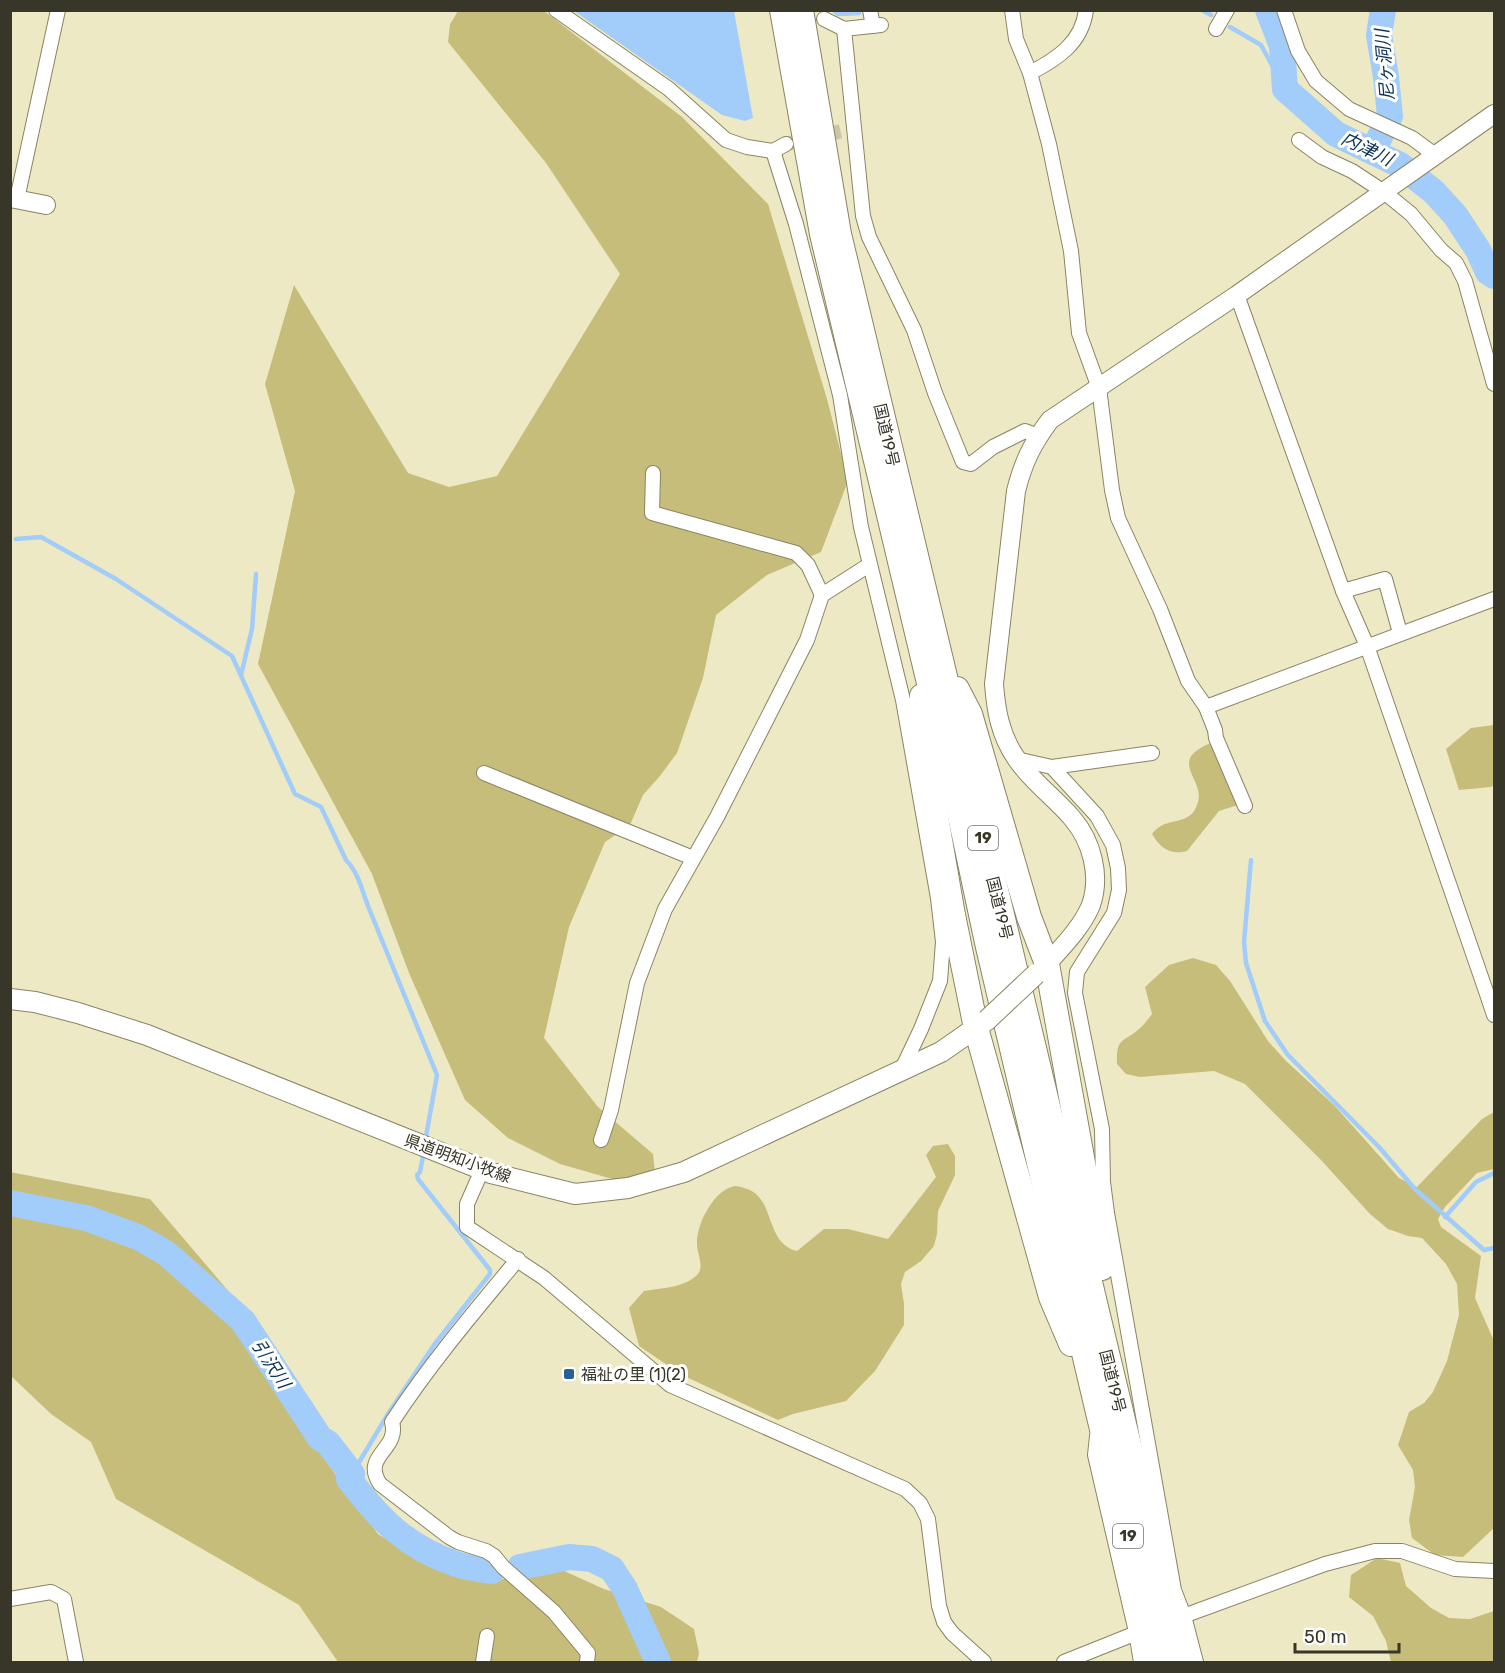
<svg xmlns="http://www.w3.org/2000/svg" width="1505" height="1673" font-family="Rubik,'Noto Sans JP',sans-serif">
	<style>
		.green { fill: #c7bd7a }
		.water { fill: #a2ccf9 }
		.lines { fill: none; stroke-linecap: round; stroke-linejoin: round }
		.stream { stroke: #a2ccf9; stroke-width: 4.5 }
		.river { stroke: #a2ccf9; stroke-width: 26 }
		.minor-tunnel { stroke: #cac5a6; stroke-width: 14; stroke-dasharray: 14 7; stroke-linecap: butt }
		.minor-casing { stroke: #898463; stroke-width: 16 }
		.tertiary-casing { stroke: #898463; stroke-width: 20 }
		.secondary-casing { stroke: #898463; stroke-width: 22 }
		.trunk-casing { stroke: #898463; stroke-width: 26 }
		.minor { stroke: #fff; stroke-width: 14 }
		.tertiary { stroke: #fff; stroke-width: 18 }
		.secondary { stroke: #fff; stroke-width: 20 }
		.trunk { stroke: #fff; stroke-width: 24 }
		.secondary-bridge-casing { stroke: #898463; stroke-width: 22; stroke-linecap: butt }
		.secondary-bridge { stroke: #fff; stroke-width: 20 }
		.poi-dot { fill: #286098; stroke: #fff; stroke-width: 2 }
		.labels { text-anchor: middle; stroke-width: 6; stroke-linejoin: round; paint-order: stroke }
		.shield { fill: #fff; stroke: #747268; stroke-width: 1.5 }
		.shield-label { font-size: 15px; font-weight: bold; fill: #383628 }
		.street-label { font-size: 16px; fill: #383628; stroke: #fff }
		.poi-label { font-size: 16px; fill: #383628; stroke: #fff; text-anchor: start }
		.water-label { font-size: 18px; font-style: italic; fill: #0b3154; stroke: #fff }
	</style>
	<rect width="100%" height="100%" fill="#eee9c5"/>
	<g class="green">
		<path d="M 458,11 L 544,11 L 682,117 L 768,204 L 827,399 L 848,481 L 821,552 L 767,575 L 716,615 L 703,678 L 677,753 L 660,776 L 643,795 L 630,825 L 605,842 L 569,927 L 544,1038 L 598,1107 L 653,1154 L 655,1173 L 640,1187 L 560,1164 L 508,1138 L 465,1100 L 409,973 L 372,874 L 258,664 L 295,491 L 265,384 L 294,285 L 408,473 L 449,487 L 497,476 L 620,274 L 546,163 L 448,42 L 450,24 Z"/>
		<path d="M 1494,725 L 1494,785 L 1491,787 L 1459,790 L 1446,749 L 1471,728 Z"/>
		<path d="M 1213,742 L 1238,805 L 1219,811 L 1187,851 C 1170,855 1161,849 1152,834 C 1166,814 1191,829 1198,802 C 1205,778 1165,761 1213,742 Z"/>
		<path d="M 1193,958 L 1216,965 L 1230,981 L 1268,1041 L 1286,1061 L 1334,1105 L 1399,1178 L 1417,1187 L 1482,1119 L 1494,1112 L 1494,1169 L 1477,1173 L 1445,1207 L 1438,1219 L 1441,1227 L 1481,1256 L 1475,1298 L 1494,1341 L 1494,1528 L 1463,1557 L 1435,1555 L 1412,1538 L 1409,1520 L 1415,1487 L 1413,1470 L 1398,1445 L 1409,1412 L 1424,1403 L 1433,1392 L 1447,1361 L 1459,1315 L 1457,1284 L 1446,1264 L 1422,1238 L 1408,1236 L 1388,1229 L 1370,1214 L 1321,1160 L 1245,1084 L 1214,1071 L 1140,1077 L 1126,1074 L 1117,1064 C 1116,1037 1123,1043 1139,1029 C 1144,1025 1148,1019 1152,1014 L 1145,987 L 1169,965 Z"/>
		<path d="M 948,1144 L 955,1156 L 955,1175 L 938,1211 L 937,1234 L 934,1246 L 921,1261 L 905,1272 L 901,1284 L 904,1304 L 904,1325 L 875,1371 L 846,1401 L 793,1414 L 778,1420 L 682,1375 L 639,1346 L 629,1308 L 644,1291 C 661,1288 684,1288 697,1275 C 705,1267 697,1254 697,1244 C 696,1225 714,1189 735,1186 C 736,1186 743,1187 744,1188 C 776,1195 764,1244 797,1251 L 824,1229 L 848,1229 L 888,1239 L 936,1177 L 926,1155 L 933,1146 Z"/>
		<path d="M 10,1172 L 150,1199 L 242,1307 L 313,1443 L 378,1534 L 431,1566 L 496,1580 L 562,1570 L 604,1589 L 661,1607 L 694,1629 L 699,1653 L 697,1662 L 338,1662 L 299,1605 L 116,1499 L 91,1442 L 51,1414 L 11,1376 Z"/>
		<path d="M 1377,1558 L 1400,1563 L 1406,1586 L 1431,1608 L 1449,1618 L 1470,1619 L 1494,1611 L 1494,1662 L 1391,1662 L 1386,1641 L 1373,1616 L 1349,1597 L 1351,1575 Z"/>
	</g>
	<path class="water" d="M 574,11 L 734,11 L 753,118 L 745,121 L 722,115 Z"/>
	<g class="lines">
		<g class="stream">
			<path d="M 833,10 L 838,14 L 859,13"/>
			<path d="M 1202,10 L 1211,15"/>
			<path d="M 1230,27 L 1261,45 L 1285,89"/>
			<path d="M 16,539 L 41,537 L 116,579 L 232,656 L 295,794 L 321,807 L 346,860 C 358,872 362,890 368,906 L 437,1075 L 425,1142"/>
			<path d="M 241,675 L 252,629 L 256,574"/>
			<path d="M 1251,860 L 1244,942 L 1246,963 L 1265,1021 L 1288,1055 L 1379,1147 L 1415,1189 L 1484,1250 L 1494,1248"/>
			<path d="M 1445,1217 L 1476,1182 L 1494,1173"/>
			<path d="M 352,1474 L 388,1414 L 434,1345 L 490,1274 L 490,1270 L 418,1179 L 417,1175 L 420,1172 L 424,1151"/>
		</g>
		<g class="river">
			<path d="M 1268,10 L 1282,46 L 1285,89 L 1336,134 L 1400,165 L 1434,192 L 1455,215 L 1478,250 L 1488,272 L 1494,276"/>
			<path d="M 1373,151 L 1390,116 L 1386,77 L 1379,35 L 1383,10"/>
			<path d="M 10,1203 L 86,1218 L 138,1237 L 166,1253 L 243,1321 L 320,1438 L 328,1443 L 352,1474 L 349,1479 C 379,1519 406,1547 456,1564 C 467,1568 480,1569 492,1571"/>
			<path d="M 520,1567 L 569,1557 L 592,1559 L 612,1569 L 625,1589 L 658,1662"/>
		</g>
		<path class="minor-tunnel" d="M 786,144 L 842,131"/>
		<g class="minor-casing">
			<g id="minor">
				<path d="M 556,10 L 669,89 L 726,140 L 747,147 L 773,151 L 786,144"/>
				<path d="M 870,10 L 873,26"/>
				<path d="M 1012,10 L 1016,39 L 1030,73 L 1049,144 L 1071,251 L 1079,333 L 1099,388 L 1112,490 L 1118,518 L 1160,609 L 1188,681 L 1206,707 L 1215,730 L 1216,738 L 1245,806"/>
				<path d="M 1284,10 L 1298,51 L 1316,81 L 1349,109 L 1412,138 L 1435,155"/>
				<path d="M 824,19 L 844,29 L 881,25"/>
				<path d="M 844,29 L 863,216 L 869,237 L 914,330 L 935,393 L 963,462 L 971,464 L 993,447 L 1025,431 L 1038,436"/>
				<path d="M 1216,29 L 1227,10"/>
				<path d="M 1030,73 C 1057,59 1082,43 1086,10"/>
				<path d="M 1299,140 L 1322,157 L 1352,171 L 1384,192 L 1411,214 L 1441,250 L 1456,263 L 1465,281 L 1494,384"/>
				<path d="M 773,151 L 796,224 L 840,395 L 861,527 L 903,700 L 938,898 L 943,942 L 940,981 L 921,1029 L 902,1069"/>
				<path d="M 17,199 L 58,10"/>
				<path d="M 1237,295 L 1343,591 L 1367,646 L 1489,1000 L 1494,1001"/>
				<path d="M 653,473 L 652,513 L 796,553 L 808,565 L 822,595"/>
				<path d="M 1343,591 L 1385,579 L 1400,633"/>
				<path d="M 1206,707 L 1494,599"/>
				<path d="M 1016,759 L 1052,767 L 1097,816 L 1113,845 L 1118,868 L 1119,890 L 1114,913 L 1077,972 L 1075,993 L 1102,1129 L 1103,1182 L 1107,1213 L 1174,1590 L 1184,1616 L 1196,1662"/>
				<path d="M 1052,767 L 1152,753"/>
				<path d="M 484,773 L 693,858"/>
				<path d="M 1489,1000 L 1494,1015"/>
				<path d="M 601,1140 L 611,1110 L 637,983 L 665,909 L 717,817 L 807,640 L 822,595 L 869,565"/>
				<path d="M 482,1170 L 467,1204 L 467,1227 L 544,1278 L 670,1385 L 905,1489 L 920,1503 L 928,1519 L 939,1606 L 944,1622 L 952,1633 L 984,1662"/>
				<path d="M 518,1259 C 474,1312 430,1364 392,1422 C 400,1450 361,1455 380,1484 L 449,1537 L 458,1542 L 486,1551 L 494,1556 L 503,1567 L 554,1612 L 588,1653 L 587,1662"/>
				<path d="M 1097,1436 L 1095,1455 L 1136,1632 L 1141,1662"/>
				<path d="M 10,1599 L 51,1592 L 64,1599 L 76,1662"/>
				<path d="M 1178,1618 L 1325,1564 L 1375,1551 L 1402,1551 L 1455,1569 L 1494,1571"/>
				<path d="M 483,1662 L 487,1636"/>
				<path d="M 1064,1662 L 1144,1630"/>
			</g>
		</g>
		<g class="tertiary-casing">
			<g id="tertiary">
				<path d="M 10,198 L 46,205"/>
				<path d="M 1047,964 C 1063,946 1082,927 1091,905 C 1101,876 1092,841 1072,818 C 1056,799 1029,779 1016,758 C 1000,735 996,710 994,684 L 1016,491 C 1023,463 1032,444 1050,420 L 1237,295 L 1494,114"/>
			</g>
		</g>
		<g class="secondary-casing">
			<path id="secondary" d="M 10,999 L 35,1002 L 78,1013 L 147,1035 L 491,1173 L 575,1194 L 628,1188 L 684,1172 L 941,1052 L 987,1020"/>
		</g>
		<g class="trunk-casing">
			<g id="trunk">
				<path d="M 782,10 L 822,234 L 954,788 L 988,947 L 1157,1662"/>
				<path d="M 801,10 L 839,234 L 1181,1662"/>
				<path d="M 957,689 L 970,714 L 1029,917 L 1047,964 L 1102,1268"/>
				<path d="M 922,696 L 922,736 L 953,915 L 976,1028 L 1051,1297 L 1071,1344"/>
			</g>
		</g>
		<use href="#minor" class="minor"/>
		<use href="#tertiary" class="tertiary"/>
		<use href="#secondary" class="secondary"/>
		<use href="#trunk" class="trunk"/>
		<g class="secondary-bridge-casing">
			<path id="secondary-bridge" d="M 987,1020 L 1036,974"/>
		</g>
		<use href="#secondary-bridge" class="secondary-bridge"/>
	</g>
	<rect class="poi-dot" x="563" y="1368" width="12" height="12" rx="3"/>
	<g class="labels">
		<g class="shield">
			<rect x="968" y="826" width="30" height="24" rx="4.5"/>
			<rect x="1113" y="1524" width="30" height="24" rx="4.5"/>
		</g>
		<g class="shield-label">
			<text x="983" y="843">19</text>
			<text x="1128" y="1541">19</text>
		</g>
		<g class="street-label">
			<text transform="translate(887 435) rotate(77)" y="6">国道19号</text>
			<text transform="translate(1000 908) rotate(76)" y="6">国道19号</text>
			<text transform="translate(458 1158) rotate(20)" y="6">県道明知小牧線</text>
			<text transform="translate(1113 1381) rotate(76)" y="6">国道19号</text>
		</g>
		<g class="poi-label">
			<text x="581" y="1380">福祉の里 (1)(2)</text>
		</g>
		<g class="water-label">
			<text transform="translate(1385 65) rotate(-95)" y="6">尼ヶ洞川</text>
			<text transform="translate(1367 149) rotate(26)" y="6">内津川</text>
			<text transform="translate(271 1364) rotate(57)" y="6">引沢川</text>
		</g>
	</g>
	<rect width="1505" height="1673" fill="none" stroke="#383628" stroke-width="24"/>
	<path d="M1295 1643v9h104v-9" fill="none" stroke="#383628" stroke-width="3"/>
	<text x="1304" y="1643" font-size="18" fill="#383628" stroke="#ffffff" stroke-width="4.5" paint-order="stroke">50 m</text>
</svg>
